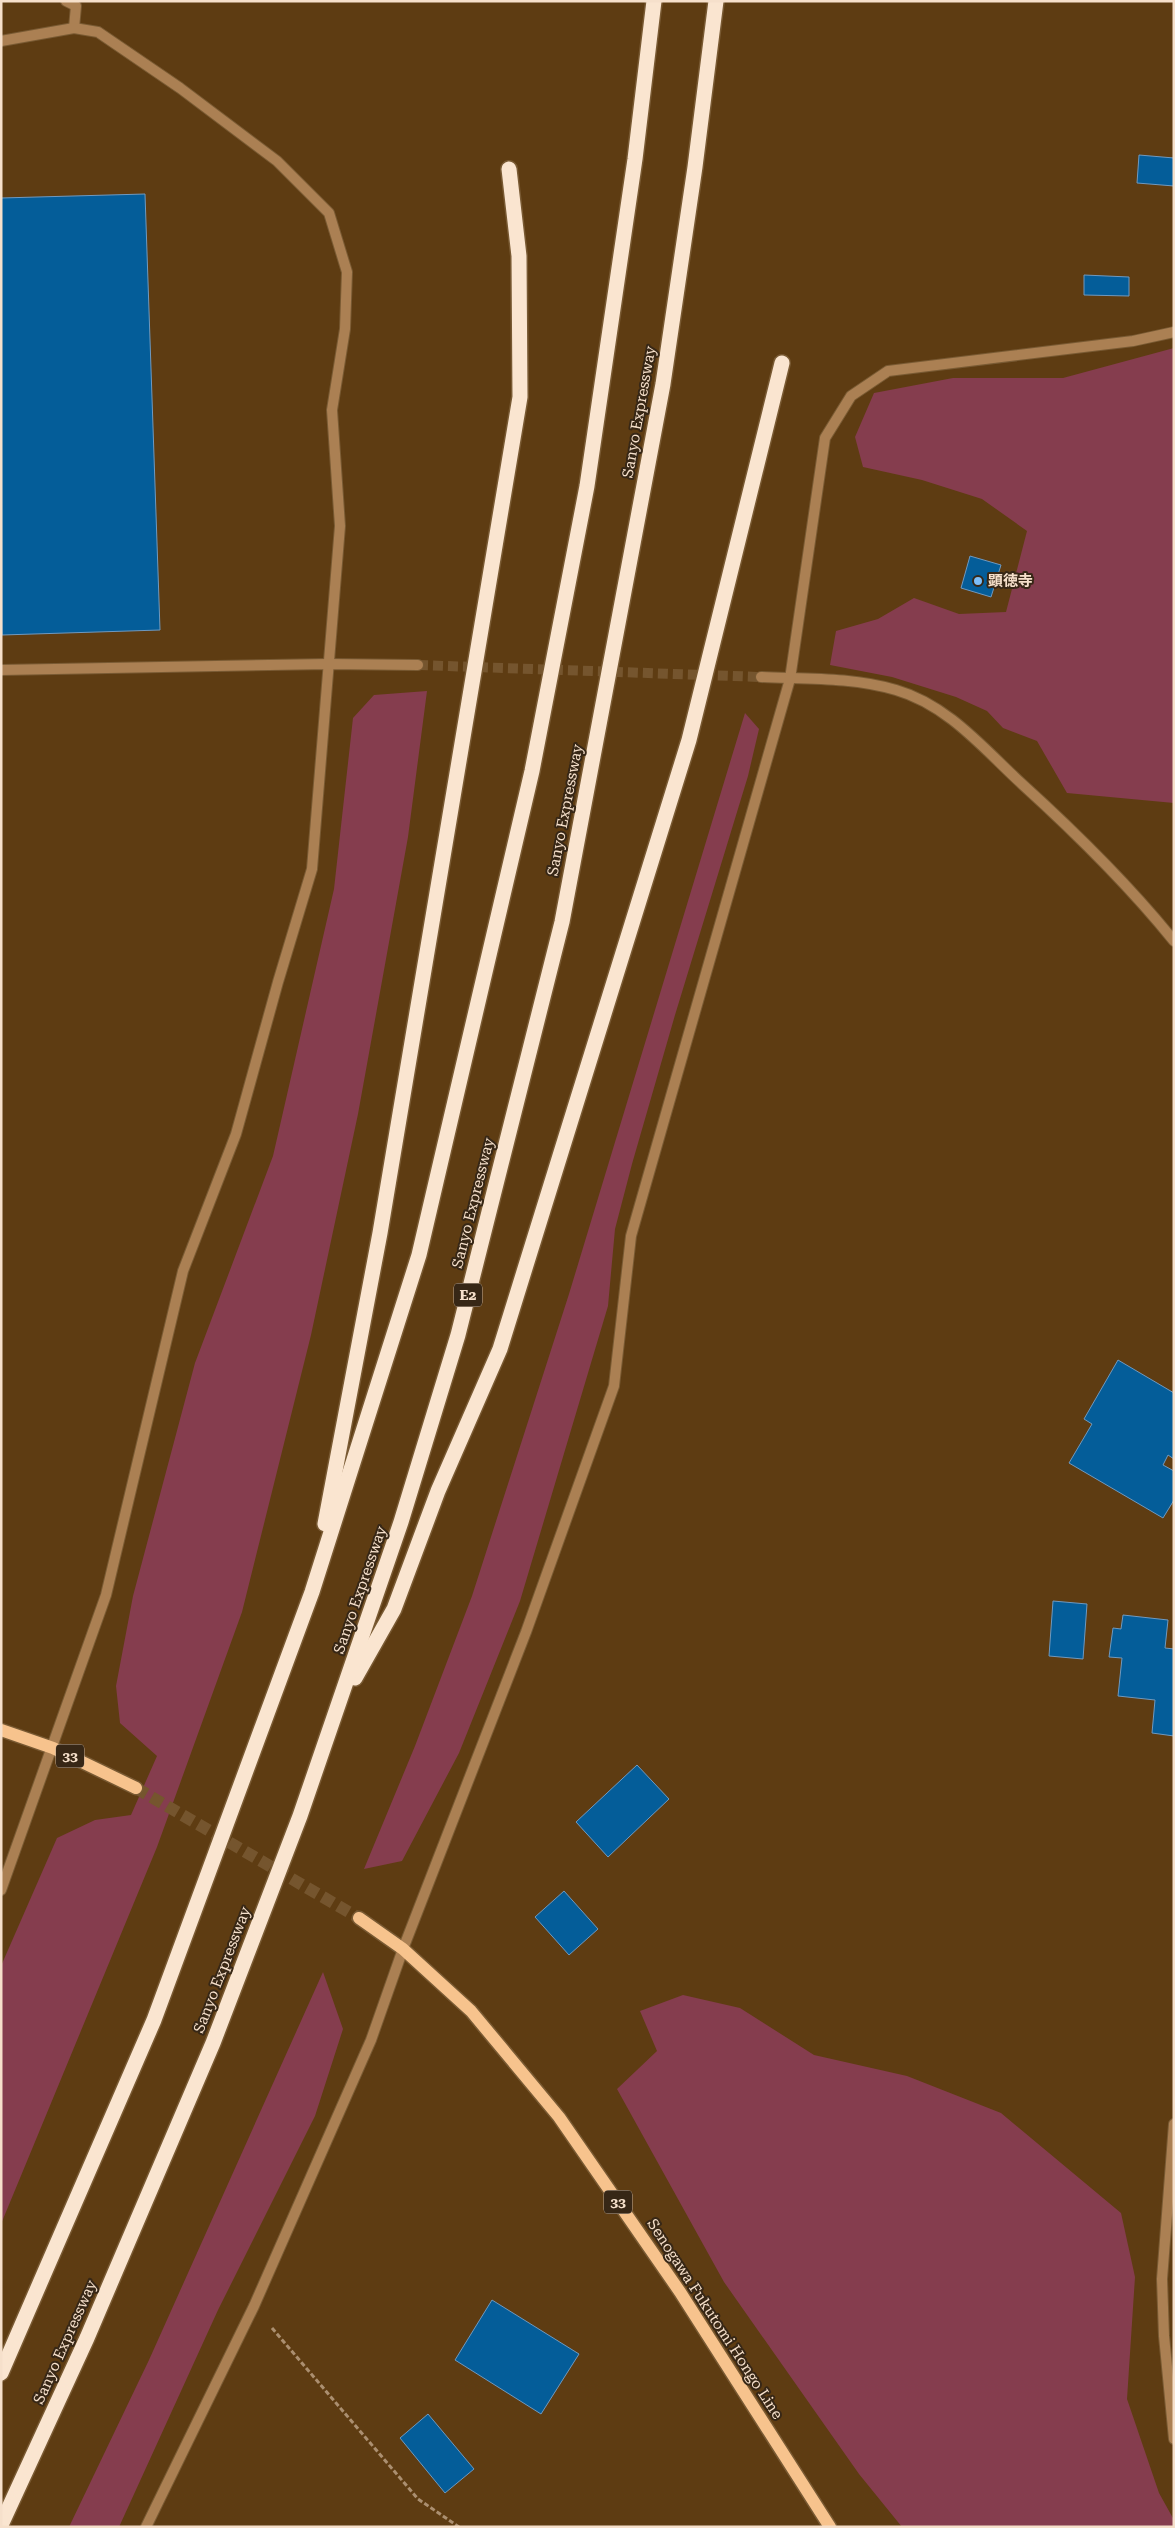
<svg xmlns="http://www.w3.org/2000/svg" width="1175" height="2528" font-family="'Roboto Serif','Noto Sans JP',serif">
	<style>
		.green { fill: #853d4e }
		.building { fill: #045d99; stroke: #6f99bf }
		.lines { fill: none; stroke-linecap: round; stroke-linejoin: round }
		.minor-tunnel { stroke: #75552e; stroke-width: 10; stroke-dasharray: 10 5; stroke-linecap: butt }
		.primary-tunnel { stroke: #75552e; stroke-width: 12; stroke-dasharray: 12 6; stroke-linecap: butt }
		.service-casing { stroke: #795a33; stroke-width: 12 }
		.minor-casing { stroke: #795a33; stroke-width: 12 }
		.primary-casing { stroke: #795a33; stroke-width: 15 }
		.motorway-casing { stroke: #795a33; stroke-width: 18 }
		.path { stroke: #ab8f70; stroke-width: 3; stroke-dasharray: 5 2.5; stroke-linecap: butt }
		.service { stroke: #ab8053; stroke-width: 10 }
		.minor { stroke: #ab8053; stroke-width: 10 }
		.primary { stroke: #f7c38d; stroke-width: 12 }
		.motorway { stroke: #fae5d0; stroke-width: 15 }
		.poi-dot { fill: #7cbef9; stroke: #372716; stroke-width: 2 }
		.labels { text-anchor: middle; stroke-width: 4; stroke-linejoin: round; paint-order: stroke }
		.shield { fill: #372716; stroke: #bda895; stroke-width: 1 }
		.shield-label { font-size: 14px; font-weight: bold; fill: #f6e0cb }
		.street-label { font-size: 15px; fill: #f6e0cb; stroke: #372716 }
		.poi-label { font-size: 15px; font-weight: bold; fill: #f6e0cb; stroke: #372716; text-anchor: start }
	</style>
	<rect width="100%" height="100%" fill="#5e3c12"/>
	<g class="green">
		<path d="M 1174,348 L 1174,803 L 1067,793 L 1037,741 L 1003,728 L 987,711 L 956,697 L 892,677 L 830,665 L 836,631 L 878,619 L 914,598 L 959,614 L 1006,612 L 1027,531 L 982,499 L 922,480 L 863,467 L 855,437 L 874,393 L 953,378 L 1063,378 Z"/>
		<path d="M 427,691 L 408,837 L 358,1114 L 311,1335 L 242,1612 L 157,1847 L 1,2224 L 1,1966 L 57,1838 L 95,1820 L 131,1815 L 157,1756 L 120,1723 L 116,1686 L 133,1596 L 195,1363 L 273,1156 L 334,889 L 353,718 L 374,695 Z"/>
		<path d="M 745,713 L 759,729 L 748,776 L 675,1015 L 632,1164 L 615,1229 L 608,1306 L 520,1601 L 459,1753 L 402,1861 L 364,1869 L 415,1746 L 472,1596 L 569,1294 Z"/>
		<path d="M 323,1972 L 343,2029 L 315,2116 L 218,2310 L 119,2527 L 69,2527 L 149,2360 Z"/>
		<path d="M 683,1995 L 740,2008 L 814,2055 L 907,2076 L 1001,2113 L 1121,2213 L 1135,2277 L 1127,2399 L 1159,2493 L 1174,2520 L 1174,2527 L 902,2527 L 859,2474 L 724,2282 L 617,2089 L 657,2051 L 640,2011 Z"/>
	</g>
	<g class="building">
		<path d="M 1139,155 L 1174,158 L 1174,186 L 1137,183 Z"/>
		<path d="M 145,194 L 160,630 L 2,635 L 1,198 Z"/>
		<path d="M 1084,275 L 1129,277 L 1129,296 L 1084,295 Z"/>
		<path d="M 970,556 L 1001,565 L 991,597 L 961,588 Z"/>
		<path d="M 1118,1360 L 1174,1393 L 1174,1459 L 1168,1455 L 1163,1465 L 1174,1471 L 1174,1500 L 1163,1518 L 1069,1463 L 1092,1424 L 1084,1419 Z"/>
		<path d="M 1053,1601 L 1087,1604 L 1083,1659 L 1049,1656 Z"/>
		<path d="M 1123,1615 L 1168,1620 L 1165,1648 L 1174,1649 L 1174,1736 L 1152,1733 L 1155,1700 L 1118,1696 L 1122,1658 L 1109,1657 L 1113,1628 L 1121,1629 Z"/>
		<path d="M 637,1765 L 669,1799 L 608,1857 L 576,1822 Z"/>
		<path d="M 564,1891 L 598,1929 L 569,1955 L 535,1917 Z"/>
		<path d="M 492,2300 L 579,2354 L 541,2414 L 455,2360 Z"/>
		<path d="M 428,2414 L 474,2469 L 445,2493 L 400,2438 Z"/>
	</g>
	<g class="lines">
		<path class="minor-tunnel" d="M 418,665 L 761,677"/>
		<path class="primary-tunnel" d="M 136,1788 L 359,1918"/>
		<g class="service-casing">
			<path id="service" d="M 66,1 L 76,6 L 74,28"/>
		</g>
		<g class="minor-casing">
			<g id="minor">
				<path d="M 1,41 L 74,28 L 98,32 L 180,88 L 277,161 L 329,213 L 347,272 L 345,329 L 332,410 L 340,526 L 312,869 L 278,982 L 236,1134 L 183,1271 L 106,1595 L 1,1890"/>
				<path d="M 1,670 L 328,664 L 418,665"/>
				<path d="M 761,677 C 806,679 853,677 896,690 C 948,705 984,749 1022,784 C 1076,833 1128,884 1174,941"/>
				<path d="M 1174,2124 L 1162,2279 L 1164,2336 L 1174,2439"/>
				<path d="M 146,2527 L 254,2306 L 371,2040 L 403,1949 L 526,1632 L 614,1386 L 631,1236 L 790,679 L 825,438 L 851,396 L 888,371 L 1133,341 L 1174,332"/>
			</g>
		</g>
		<g class="primary-casing">
			<g id="primary">
				<path d="M 1,1730 L 53,1748 L 136,1788"/>
				<path d="M 359,1918 L 403,1949 L 471,2011 L 559,2117 L 680,2292 L 830,2527"/>
			</g>
		</g>
		<g class="motorway-casing">
			<g id="motorway">
				<path d="M 325,1524 L 380,1233 L 520,397 L 519,256 L 509,169"/>
				<path d="M 355,1678 L 394,1609 L 438,1491 L 500,1349 L 689,740 L 782,363"/>
				<path d="M 1,2373 L 154,2020 L 312,1592 L 419,1255 L 532,771 L 587,486 L 635,159 L 654,1"/>
				<path d="M 1,2525 L 87,2338 L 213,2043 L 300,1816 L 401,1522 L 458,1335 L 562,922 L 663,384 L 695,167 L 716,1"/>
			</g>
		</g>
		<path class="path" d="M 272,2328 L 418,2499 L 459,2527"/>
		<use href="#service" class="service"/>
		<use href="#minor" class="minor"/>
		<use href="#primary" class="primary"/>
		<use href="#motorway" class="motorway"/>
	</g>
	<circle class="poi-dot" cx="978" cy="581" r="5"/>
	<g class="labels">
		<g class="shield">
			<rect x="454" y="1283.5" width="28" height="23" rx="4"/>
			<rect x="56" y="1744.5" width="28" height="23" rx="4"/>
			<rect x="604" y="2190.5" width="28" height="23" rx="4"/>
		</g>
		<g class="shield-label">
			<text x="468" y="1300">E2</text>
			<text x="70" y="1761">33</text>
			<text x="618" y="2207">33</text>
		</g>
		<g class="street-label">
			<text transform="translate(639 412) rotate(-80)" y="5">Sanyo Expressway</text>
			<text transform="translate(565 810) rotate(-79)" y="5">Sanyo Expressway</text>
			<text transform="translate(473 1203) rotate(-76)" y="5">Sanyo Expressway</text>
			<text transform="translate(360 1590) rotate(-71)" y="5">Sanyo Expressway</text>
			<text transform="translate(222 1970) rotate(-69)" y="5">Sanyo Expressway</text>
			<text transform="translate(715 2319) rotate(57)" y="5">Senogawa Fukutomi Hongo Line</text>
			<text transform="translate(65 2342) rotate(-66)" y="5">Sanyo Expressway</text>
		</g>
		<g class="poi-label">
			<text x="988" y="586">顕徳寺</text>
		</g>
	</g>
	<rect width="1175" height="2528" fill="none" stroke="#f6e0cb" stroke-width="5"/>
</svg>
